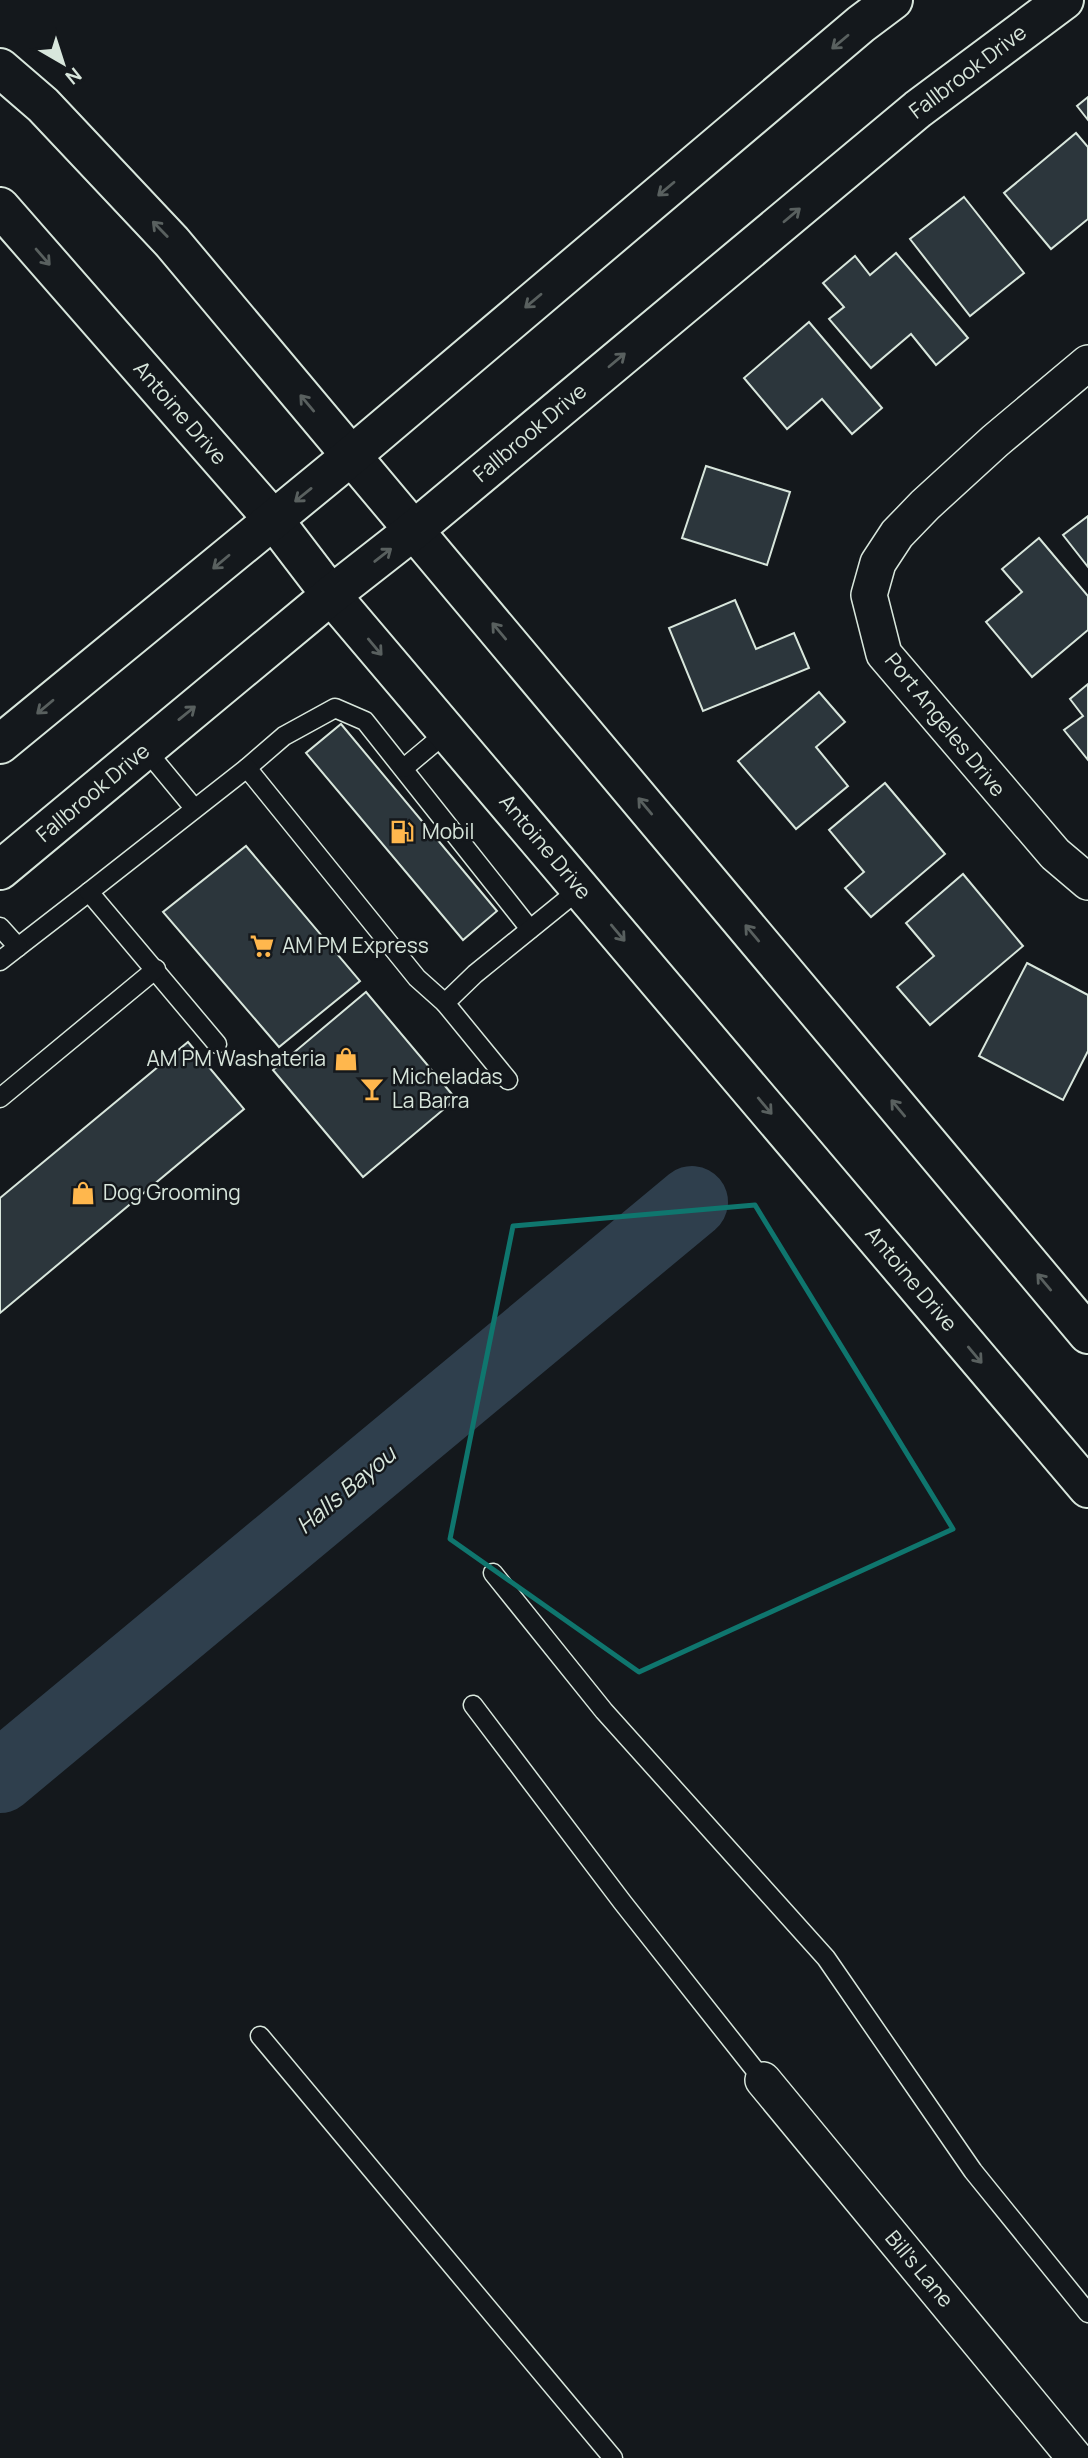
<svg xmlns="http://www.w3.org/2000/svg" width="1088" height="2458" font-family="Manrope,sans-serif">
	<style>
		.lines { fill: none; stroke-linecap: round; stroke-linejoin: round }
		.river { stroke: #2f3f4d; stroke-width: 72 }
		.building { fill: #2c363c; stroke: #d8e6dc; stroke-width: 2 }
		.service-casing { stroke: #d8e6dc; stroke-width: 21 }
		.minor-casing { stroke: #d8e6dc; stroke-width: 38 }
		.secondary-casing { stroke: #d8e6dc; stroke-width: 42 }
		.service { stroke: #14181c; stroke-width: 18 }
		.minor { stroke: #14181c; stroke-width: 35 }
		.secondary { stroke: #14181c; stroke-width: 38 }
		.oneway { stroke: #59605f }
		.marked { fill: none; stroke: #0f766e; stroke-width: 5; stroke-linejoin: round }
		.labels { text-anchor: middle; stroke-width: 5; stroke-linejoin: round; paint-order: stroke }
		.street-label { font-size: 21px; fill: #d8e6dc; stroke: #14181c }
		.poi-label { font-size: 21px; fill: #d8e6dc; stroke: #14181c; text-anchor: start }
		.water-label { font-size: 23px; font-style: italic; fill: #d8e6dc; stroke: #14181c }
	</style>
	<rect width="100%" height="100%" fill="#14181c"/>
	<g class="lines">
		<path class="river" d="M 0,1777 L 692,1202"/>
	</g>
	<g class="building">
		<path d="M 1088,97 L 1088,120 L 1077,106 Z"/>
		<path d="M 1076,133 L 1088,147 L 1088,219 L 1051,249 L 1004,193 Z"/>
		<path d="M 964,197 L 1024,273 L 970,316 L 910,239 Z"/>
		<path d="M 896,253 L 968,338 L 936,365 L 911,334 L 871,368 L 829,319 L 844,307 L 823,283 L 855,256 L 870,275 Z"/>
		<path d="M 809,322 L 882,408 L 852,434 L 822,399 L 787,429 L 744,378 Z"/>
		<path d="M 706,466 L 790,492 L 767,565 L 682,538 Z"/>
		<path d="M 1088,516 L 1088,567 L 1063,535 Z"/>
		<path d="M 1039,538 L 1088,596 L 1088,630 L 1032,677 L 986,622 L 1022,592 L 1002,569 Z"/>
		<path d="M 735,600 L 756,649 L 794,633 L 809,668 L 703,711 L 669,628 Z"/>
		<path d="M 1088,684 L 1088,760 L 1064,730 L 1083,716 L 1070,699 Z"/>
		<path d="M 819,692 L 845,722 L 816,747 L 848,786 L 796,829 L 738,761 Z"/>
		<path d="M 341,724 L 497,911 L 463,940 L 306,753 Z"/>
		<path d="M 885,783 L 945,854 L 871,917 L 845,888 L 864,872 L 829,830 Z"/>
		<path d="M 246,846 L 360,981 L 279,1047 L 163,912 Z"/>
		<path d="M 963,874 L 1023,946 L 930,1025 L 897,987 L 934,956 L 906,923 Z"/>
		<path d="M 1027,963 L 1088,995 L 1088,1051 L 1063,1100 L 979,1056 Z"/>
		<path d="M 366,992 L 456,1099 L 363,1177 L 273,1070 Z"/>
		<path d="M 188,1042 L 244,1109 L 0,1313 L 0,1198 Z"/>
	</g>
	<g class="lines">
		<g class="service-casing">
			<g id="service">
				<path d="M 146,750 L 194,808"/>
				<path d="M 247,768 L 284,736 L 335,708 L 365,721 L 530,929"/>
				<path d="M 404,768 L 447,732"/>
				<path d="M 0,927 L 18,947 L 89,892"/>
				<path d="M 0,961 L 18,947"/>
				<path d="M 445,1003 L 508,1080"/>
				<path d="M 217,1044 L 89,892 L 247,768 L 417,978 L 445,1003 L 475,974 L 581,888"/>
				<path d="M 0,1098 L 156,969"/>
				<path d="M 493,1573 L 604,1711 L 826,1958 L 973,2171 L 1088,2313"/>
				<path d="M 473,1705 L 623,1903 L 763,2080"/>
				<path d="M 260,2036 L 613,2458"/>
			</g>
		</g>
		<g class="minor-casing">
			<g id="minor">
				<path d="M 1088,363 L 995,441 L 925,505 L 897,534 L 878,563 L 869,595 L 884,654 L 1055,854 L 1088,882"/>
				<path d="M 763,2080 L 1075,2458"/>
			</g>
		</g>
		<g class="secondary-casing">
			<g id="secondary">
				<path d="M 0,68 L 43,105 L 172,242 L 1088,1334"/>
				<path d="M 0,207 L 273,519 L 331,595 L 1088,1488"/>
				<path d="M 0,744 L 351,456 L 861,24 L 893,0"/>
				<path d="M 0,870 L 331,595 L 414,530 L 918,109 L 1064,0"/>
			</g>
		</g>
		<use href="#service" class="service"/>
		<use href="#minor" class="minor"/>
		<use href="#secondary" class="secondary"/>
	</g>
	<defs><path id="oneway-shaft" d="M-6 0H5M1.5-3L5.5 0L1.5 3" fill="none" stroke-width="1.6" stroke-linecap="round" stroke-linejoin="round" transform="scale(1.75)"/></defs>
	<g class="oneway">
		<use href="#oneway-shaft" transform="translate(840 42) rotate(140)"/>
		<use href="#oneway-shaft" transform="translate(666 189) rotate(140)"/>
		<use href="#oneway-shaft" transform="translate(792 215) rotate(-40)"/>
		<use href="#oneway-shaft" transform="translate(160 229) rotate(-134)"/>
		<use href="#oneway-shaft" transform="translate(43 257) rotate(49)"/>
		<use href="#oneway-shaft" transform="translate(533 301) rotate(140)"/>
		<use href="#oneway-shaft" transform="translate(617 360) rotate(-40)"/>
		<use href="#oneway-shaft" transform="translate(307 403) rotate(-130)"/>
		<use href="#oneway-shaft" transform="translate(303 495) rotate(141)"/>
		<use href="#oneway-shaft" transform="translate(383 555) rotate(-38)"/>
		<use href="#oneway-shaft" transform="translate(221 562) rotate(140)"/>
		<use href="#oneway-shaft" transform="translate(499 631) rotate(-130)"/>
		<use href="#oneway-shaft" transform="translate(375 647) rotate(50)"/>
		<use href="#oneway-shaft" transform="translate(45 707) rotate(140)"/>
		<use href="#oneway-shaft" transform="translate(187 713) rotate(-39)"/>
		<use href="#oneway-shaft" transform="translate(645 806) rotate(-130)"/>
		<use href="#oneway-shaft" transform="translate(618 933) rotate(50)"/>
		<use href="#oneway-shaft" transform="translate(752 933) rotate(-130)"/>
		<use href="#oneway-shaft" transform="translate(765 1106) rotate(50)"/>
		<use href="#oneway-shaft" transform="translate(898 1108) rotate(-130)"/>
		<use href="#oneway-shaft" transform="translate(1044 1282) rotate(-130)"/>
		<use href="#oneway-shaft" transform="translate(975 1355) rotate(50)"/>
	</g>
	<path class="marked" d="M 755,1205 L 953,1529 L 639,1672 L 450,1539 L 513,1226 Z"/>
	<defs>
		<g id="fuel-bare" transform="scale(1.89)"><path d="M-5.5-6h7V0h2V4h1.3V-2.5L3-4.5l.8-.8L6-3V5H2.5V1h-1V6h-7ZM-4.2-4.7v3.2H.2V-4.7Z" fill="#ffb74d" stroke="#14181c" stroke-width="2.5" paint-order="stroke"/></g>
		<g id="supermarket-bare" transform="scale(1.89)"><path d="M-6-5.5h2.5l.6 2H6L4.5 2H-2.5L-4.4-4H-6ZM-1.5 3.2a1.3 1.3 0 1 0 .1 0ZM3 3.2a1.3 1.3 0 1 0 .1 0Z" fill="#ffb74d" stroke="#14181c" stroke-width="2.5" paint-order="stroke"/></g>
		<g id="shop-bare" transform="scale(1.89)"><path d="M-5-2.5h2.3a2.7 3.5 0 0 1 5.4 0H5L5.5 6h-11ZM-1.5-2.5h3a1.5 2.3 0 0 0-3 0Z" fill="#ffb74d" stroke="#14181c" stroke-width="2.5" paint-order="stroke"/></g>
		<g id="bar-bare" transform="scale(1.89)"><path d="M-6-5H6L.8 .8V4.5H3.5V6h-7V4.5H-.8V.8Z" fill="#ffb74d" stroke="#14181c" stroke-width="2.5" paint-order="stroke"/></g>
	</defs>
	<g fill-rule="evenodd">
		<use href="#fuel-bare" x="402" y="832"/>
		<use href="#supermarket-bare" x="262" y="946"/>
		<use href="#shop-bare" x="346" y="1059"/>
		<use href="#bar-bare" x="372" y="1089"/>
		<use href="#shop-bare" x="83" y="1193"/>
	</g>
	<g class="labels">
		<g class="street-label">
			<text transform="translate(968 72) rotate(-37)" y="7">Fallbrook Drive</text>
			<text transform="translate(180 413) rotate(49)" y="7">Antoine Drive</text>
			<text transform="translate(530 433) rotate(-40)" y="7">Fallbrook Drive</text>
			<text transform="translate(945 725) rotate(51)" y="7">Port Angeles Drive</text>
			<text transform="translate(93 793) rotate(-40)" y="7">Fallbrook Drive</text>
			<text transform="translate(545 847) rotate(50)" y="7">Antoine Drive</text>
			<text transform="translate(911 1279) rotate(50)" y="7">Antoine Drive</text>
			<text transform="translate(919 2269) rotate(50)" y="7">Bill's Lane</text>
		</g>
		<g class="poi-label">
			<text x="422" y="839">Mobil</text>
			<text x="282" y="953">AM PM Express</text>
			<text x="326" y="1066" text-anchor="end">AM PM Washateria</text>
			<text x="392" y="1084">Micheladas<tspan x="392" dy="24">La Barra</tspan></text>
			<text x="103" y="1200">Dog Grooming</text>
		</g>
		<g class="water-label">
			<text transform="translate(346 1490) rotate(-40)" y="8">Halls Bayou</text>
		</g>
	</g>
	<g transform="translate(63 63) rotate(141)" stroke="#14181c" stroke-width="5" paint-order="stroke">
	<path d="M0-5L12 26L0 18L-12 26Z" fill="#d8e6dc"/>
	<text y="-10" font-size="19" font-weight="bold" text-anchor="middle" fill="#d8e6dc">N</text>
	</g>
</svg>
